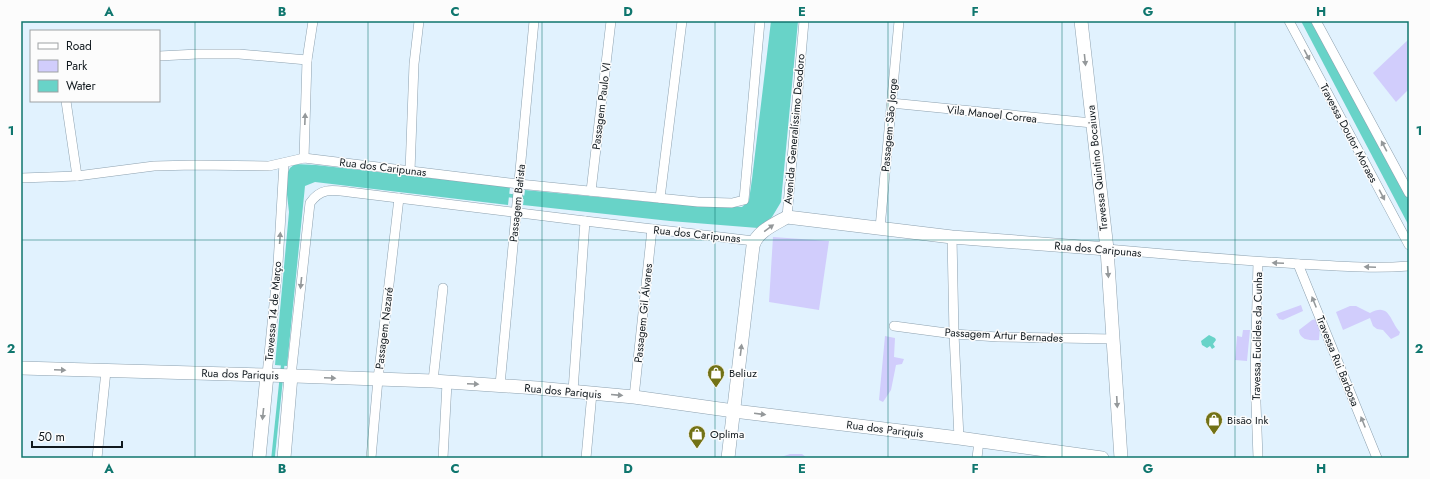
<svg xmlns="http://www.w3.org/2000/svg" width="1430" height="479" font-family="Jost,sans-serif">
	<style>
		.green { fill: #d1cdfc }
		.water { fill: #68d3c8 }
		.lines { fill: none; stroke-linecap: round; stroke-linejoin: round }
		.stream { stroke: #68d3c8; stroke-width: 3.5 }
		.street-casing { stroke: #8da1af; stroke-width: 10 }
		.secondary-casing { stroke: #8da1af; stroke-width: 14 }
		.street { stroke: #fff; stroke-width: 9 }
		.secondary { stroke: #fff; stroke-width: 13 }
		.oneway { fill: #94989a }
		.grid { fill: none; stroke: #0f766e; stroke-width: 1; stroke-opacity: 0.55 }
		.labels { text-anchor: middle; stroke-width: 3; stroke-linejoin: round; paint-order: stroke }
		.street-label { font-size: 11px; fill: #11191e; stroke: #fcfcfc }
		.poi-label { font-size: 11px; fill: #11191e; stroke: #fcfcfc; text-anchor: start }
		.neatline { fill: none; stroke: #0f766e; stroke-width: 1.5 }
		.grid-label { font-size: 13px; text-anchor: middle; font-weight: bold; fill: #0f766e }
	</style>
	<rect width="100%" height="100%" fill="#e1f2fe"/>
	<g class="green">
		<path d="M 1409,39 L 1409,89 L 1396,102 L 1373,73 Z"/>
		<path d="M 773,237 L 829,241 L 819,310 L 769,302 Z"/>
		<path d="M 1301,305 L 1303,311 L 1283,320 L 1279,319 L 1276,314 Z"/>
		<path d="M 1350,306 L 1356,306 L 1370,313 C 1390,302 1390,322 1400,332 L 1399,335 L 1391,339 L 1383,330 L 1377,329 L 1373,326 L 1370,318 L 1343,330 L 1336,312 Z"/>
		<path d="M 1316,319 L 1320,326 L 1319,340 C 1311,341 1299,340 1299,330 L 1312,320 Z"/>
		<path d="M 1243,330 L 1250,330 L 1247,361 L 1235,360 L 1237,336 L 1242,337 Z"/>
		<path d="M 885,336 L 895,338 L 894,357 L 904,359 L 902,364 L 896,365 L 891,390 L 883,402 L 879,400 Z"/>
		<path d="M 790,454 L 802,454 L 807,458 L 778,458 Z"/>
	</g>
	<g class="water">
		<path d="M 771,21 L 798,21 L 781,202 L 772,217 L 758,228 L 670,221 L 523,205 L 525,190 L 651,202 L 742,207 L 749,200 L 752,179 Z"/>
		<path d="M 1301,21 L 1312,21 L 1409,201 L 1409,226 Z"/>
		<path d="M 295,164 L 316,165 L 510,187 L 508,205 L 315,182 L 305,186 L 287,366 L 275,365 L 289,212 L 286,186 L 287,174 L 290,168 Z"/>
		<path d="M 1209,335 L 1215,338 L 1216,340 L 1213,344 L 1215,347 L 1212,349 L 1210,346 L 1207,348 L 1202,345 L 1201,341 Z"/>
	</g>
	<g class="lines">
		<g class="stream">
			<path d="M 505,195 L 529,198"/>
			<path d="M 273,458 L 283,362"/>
		</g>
		<g class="street-casing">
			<g id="street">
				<path d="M 1289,21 L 1409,245"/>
				<path d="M 1316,21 L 1409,193"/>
				<path d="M 159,56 L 198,54 L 239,54 L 307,60"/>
				<path d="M 66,101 L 77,176"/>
				<path d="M 891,103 L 1092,123"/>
				<path d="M 304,158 L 307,60 L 313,21"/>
				<path d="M 410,171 L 414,64 L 419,21"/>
				<path d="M 21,178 L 77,176 L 154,166 L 194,165 L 269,166 L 304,158 L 519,184 L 698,202 L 732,203 L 744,200 L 760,21"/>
				<path d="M 591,191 L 611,21"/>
				<path d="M 660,198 L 682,21"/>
				<path d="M 787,217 L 804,21"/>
				<path d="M 880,228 L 899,21"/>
				<path d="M 952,237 L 954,334 L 959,438"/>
				<path d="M 1107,249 C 1171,255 1235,260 1300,264 C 1336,266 1373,269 1409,266"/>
				<path d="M 1298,264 L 1377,458"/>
				<path d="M 894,326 L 954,334 L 998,337 L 1114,339"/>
				<path d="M 267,375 L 278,264 L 284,163"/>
				<path d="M 291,376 L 310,203 C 321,187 333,190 349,192 L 585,221 L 754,241"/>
				<path d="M 433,381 L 443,288"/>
				<path d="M 500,385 L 534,21"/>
				<path d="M 573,391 L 585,221"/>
				<path d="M 634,397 L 652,229"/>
				<path d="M 97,458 L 106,371"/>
				<path d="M 371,458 L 378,379 L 399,198"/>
				<path d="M 443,458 L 447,383"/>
				<path d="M 586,458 L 592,393"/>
				<path d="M 977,458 L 979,441"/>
				<path d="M 1258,458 L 1255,376 L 1258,262"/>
			</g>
		</g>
		<g class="secondary-casing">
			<g id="secondary">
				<path d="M 1081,21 L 1107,249 L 1121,458"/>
				<path d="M 21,368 L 267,375 L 433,381 L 537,388 L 634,397 L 734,411 L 959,438 L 1102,458"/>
				<path d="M 259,458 L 267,375"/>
				<path d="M 284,458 L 291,376"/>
				<path d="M 728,458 L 753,246 C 756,232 775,224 787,217 L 952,237 L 1107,249"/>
			</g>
		</g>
		<use href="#street" class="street"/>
		<use href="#secondary" class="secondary"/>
	</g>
	<defs><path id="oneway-solid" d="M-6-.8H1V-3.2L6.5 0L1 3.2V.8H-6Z"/></defs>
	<g class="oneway">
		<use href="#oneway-solid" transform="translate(1307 55) rotate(62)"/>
		<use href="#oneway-solid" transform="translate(1085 60) rotate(84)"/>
		<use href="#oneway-solid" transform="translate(305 119) rotate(-88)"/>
		<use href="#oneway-solid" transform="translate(1384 146) rotate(-118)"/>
		<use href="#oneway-solid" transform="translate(1382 195) rotate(62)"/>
		<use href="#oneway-solid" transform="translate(769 228) rotate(-36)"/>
		<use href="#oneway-solid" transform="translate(280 238) rotate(-86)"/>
		<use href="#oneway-solid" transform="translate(1278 263) rotate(-177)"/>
		<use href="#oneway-solid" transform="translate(1370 267) rotate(-178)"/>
		<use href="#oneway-solid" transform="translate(1108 272) rotate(85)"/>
		<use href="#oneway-solid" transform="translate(301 283) rotate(96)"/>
		<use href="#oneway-solid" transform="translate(1314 302) rotate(-112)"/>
		<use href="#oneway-solid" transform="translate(741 350) rotate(-83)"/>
		<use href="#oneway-solid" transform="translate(60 370) rotate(2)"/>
		<use href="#oneway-solid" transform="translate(330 378) rotate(2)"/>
		<use href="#oneway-solid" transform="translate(473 384) rotate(3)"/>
		<use href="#oneway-solid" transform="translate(617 395) rotate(5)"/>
		<use href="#oneway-solid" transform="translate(1117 402) rotate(87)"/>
		<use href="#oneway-solid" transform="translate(263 414) rotate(96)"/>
		<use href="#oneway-solid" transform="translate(760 414) rotate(7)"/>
		<use href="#oneway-solid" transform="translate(1363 422) rotate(-112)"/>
	</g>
	<path class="grid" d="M 195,21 L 195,458M 368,21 L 368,458M 542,21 L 542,458M 715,21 L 715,458M 888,21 L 888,458M 1062,21 L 1062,458M 1235,21 L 1235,458M 21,240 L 1409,240"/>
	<defs>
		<g id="shop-pin" transform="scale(0.9)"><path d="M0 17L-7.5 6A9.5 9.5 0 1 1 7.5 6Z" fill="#727216" stroke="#fcfcfc"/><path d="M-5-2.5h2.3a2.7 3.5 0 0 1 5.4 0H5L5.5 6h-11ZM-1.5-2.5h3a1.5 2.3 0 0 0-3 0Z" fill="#fff"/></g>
	</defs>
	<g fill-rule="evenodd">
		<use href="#shop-pin" x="716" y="373"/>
		<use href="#shop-pin" x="1214" y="420"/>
		<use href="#shop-pin" x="697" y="434"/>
	</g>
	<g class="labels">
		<g class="street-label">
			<text transform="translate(601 106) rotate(-83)" y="4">Passagem Paulo VI</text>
			<text transform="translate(992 114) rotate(6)" y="4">Vila Manoel Correa</text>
			<text transform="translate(889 125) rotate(-85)" y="4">Passagem São Jorge</text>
			<text transform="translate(794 129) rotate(-85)" y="4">Avenida Generalíssimo Deodoro</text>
			<text transform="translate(1349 133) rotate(62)" y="4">Travessa Doutor Moraes</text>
			<text transform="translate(383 167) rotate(7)" y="4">Rua dos Caripunas</text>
			<text transform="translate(1097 168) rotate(-96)" y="4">Travessa Quintino Bocaiuva</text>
			<text transform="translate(517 203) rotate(-84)" y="4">Passagem Batista</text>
			<text transform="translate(697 234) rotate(6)" y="4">Rua dos Caripunas</text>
			<text transform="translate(1098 249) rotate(5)" y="4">Rua dos Caripunas</text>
			<text transform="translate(273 311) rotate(-85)" y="4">Travessa 14 de Março</text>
			<text transform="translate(643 313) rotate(-84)" y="4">Passagem Gil Álvares</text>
			<text transform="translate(384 328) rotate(-83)" y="4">Passagem Nazaré</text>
			<text transform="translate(1004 335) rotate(3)" y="4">Passagem Artur Bernades</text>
			<text transform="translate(1257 336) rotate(-89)" y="4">Travessa Euclides da Cunha</text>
			<text transform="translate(1338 361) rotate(68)" y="4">Travessa Rui Barbosa</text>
			<text transform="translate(240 374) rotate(2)" y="4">Rua dos Pariquis</text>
			<text transform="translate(563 391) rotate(5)" y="4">Rua dos Pariquis</text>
			<text transform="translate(885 429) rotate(7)" y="4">Rua dos Pariquis</text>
		</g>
		<g class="poi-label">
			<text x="729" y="377">Beliuz</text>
			<text x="1227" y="424">Bisão Ink</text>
			<text x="710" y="438">Oplima</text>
		</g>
	</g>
	<rect width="1430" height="479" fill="none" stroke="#fcfcfc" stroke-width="44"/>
	<rect x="30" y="30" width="130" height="72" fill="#fcfcfc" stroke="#9ea1a3"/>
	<rect x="38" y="43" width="20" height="6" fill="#ffffff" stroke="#9ea1a3"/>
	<text x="66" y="50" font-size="12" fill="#11191e">Road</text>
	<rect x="38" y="60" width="20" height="12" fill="#d1cdfc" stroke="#9ea1a3"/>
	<text x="66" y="70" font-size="12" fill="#11191e">Park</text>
	<rect x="38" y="80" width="20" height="12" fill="#68d3c8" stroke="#9ea1a3"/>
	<text x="66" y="90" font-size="12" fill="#11191e">Water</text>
	<path d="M32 441v6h90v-6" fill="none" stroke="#11191e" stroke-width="2"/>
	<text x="38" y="441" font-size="12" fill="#11191e" stroke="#fcfcfc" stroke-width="3" paint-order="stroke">50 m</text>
	<rect x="22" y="22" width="1386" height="435" class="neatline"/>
	<g class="grid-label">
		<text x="109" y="16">A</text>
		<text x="282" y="16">B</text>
		<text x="455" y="16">C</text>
		<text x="628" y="16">D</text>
		<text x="802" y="16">E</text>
		<text x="975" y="16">F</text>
		<text x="1148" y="16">G</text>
		<text x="1321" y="16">H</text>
		<text x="11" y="135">1</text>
		<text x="1419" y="135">1</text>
		<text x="11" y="353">2</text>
		<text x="1419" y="353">2</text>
		<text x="109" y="473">A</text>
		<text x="282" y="473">B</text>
		<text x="455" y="473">C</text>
		<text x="628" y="473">D</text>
		<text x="802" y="473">E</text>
		<text x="975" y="473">F</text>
		<text x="1148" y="473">G</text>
		<text x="1321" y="473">H</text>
	</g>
</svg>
